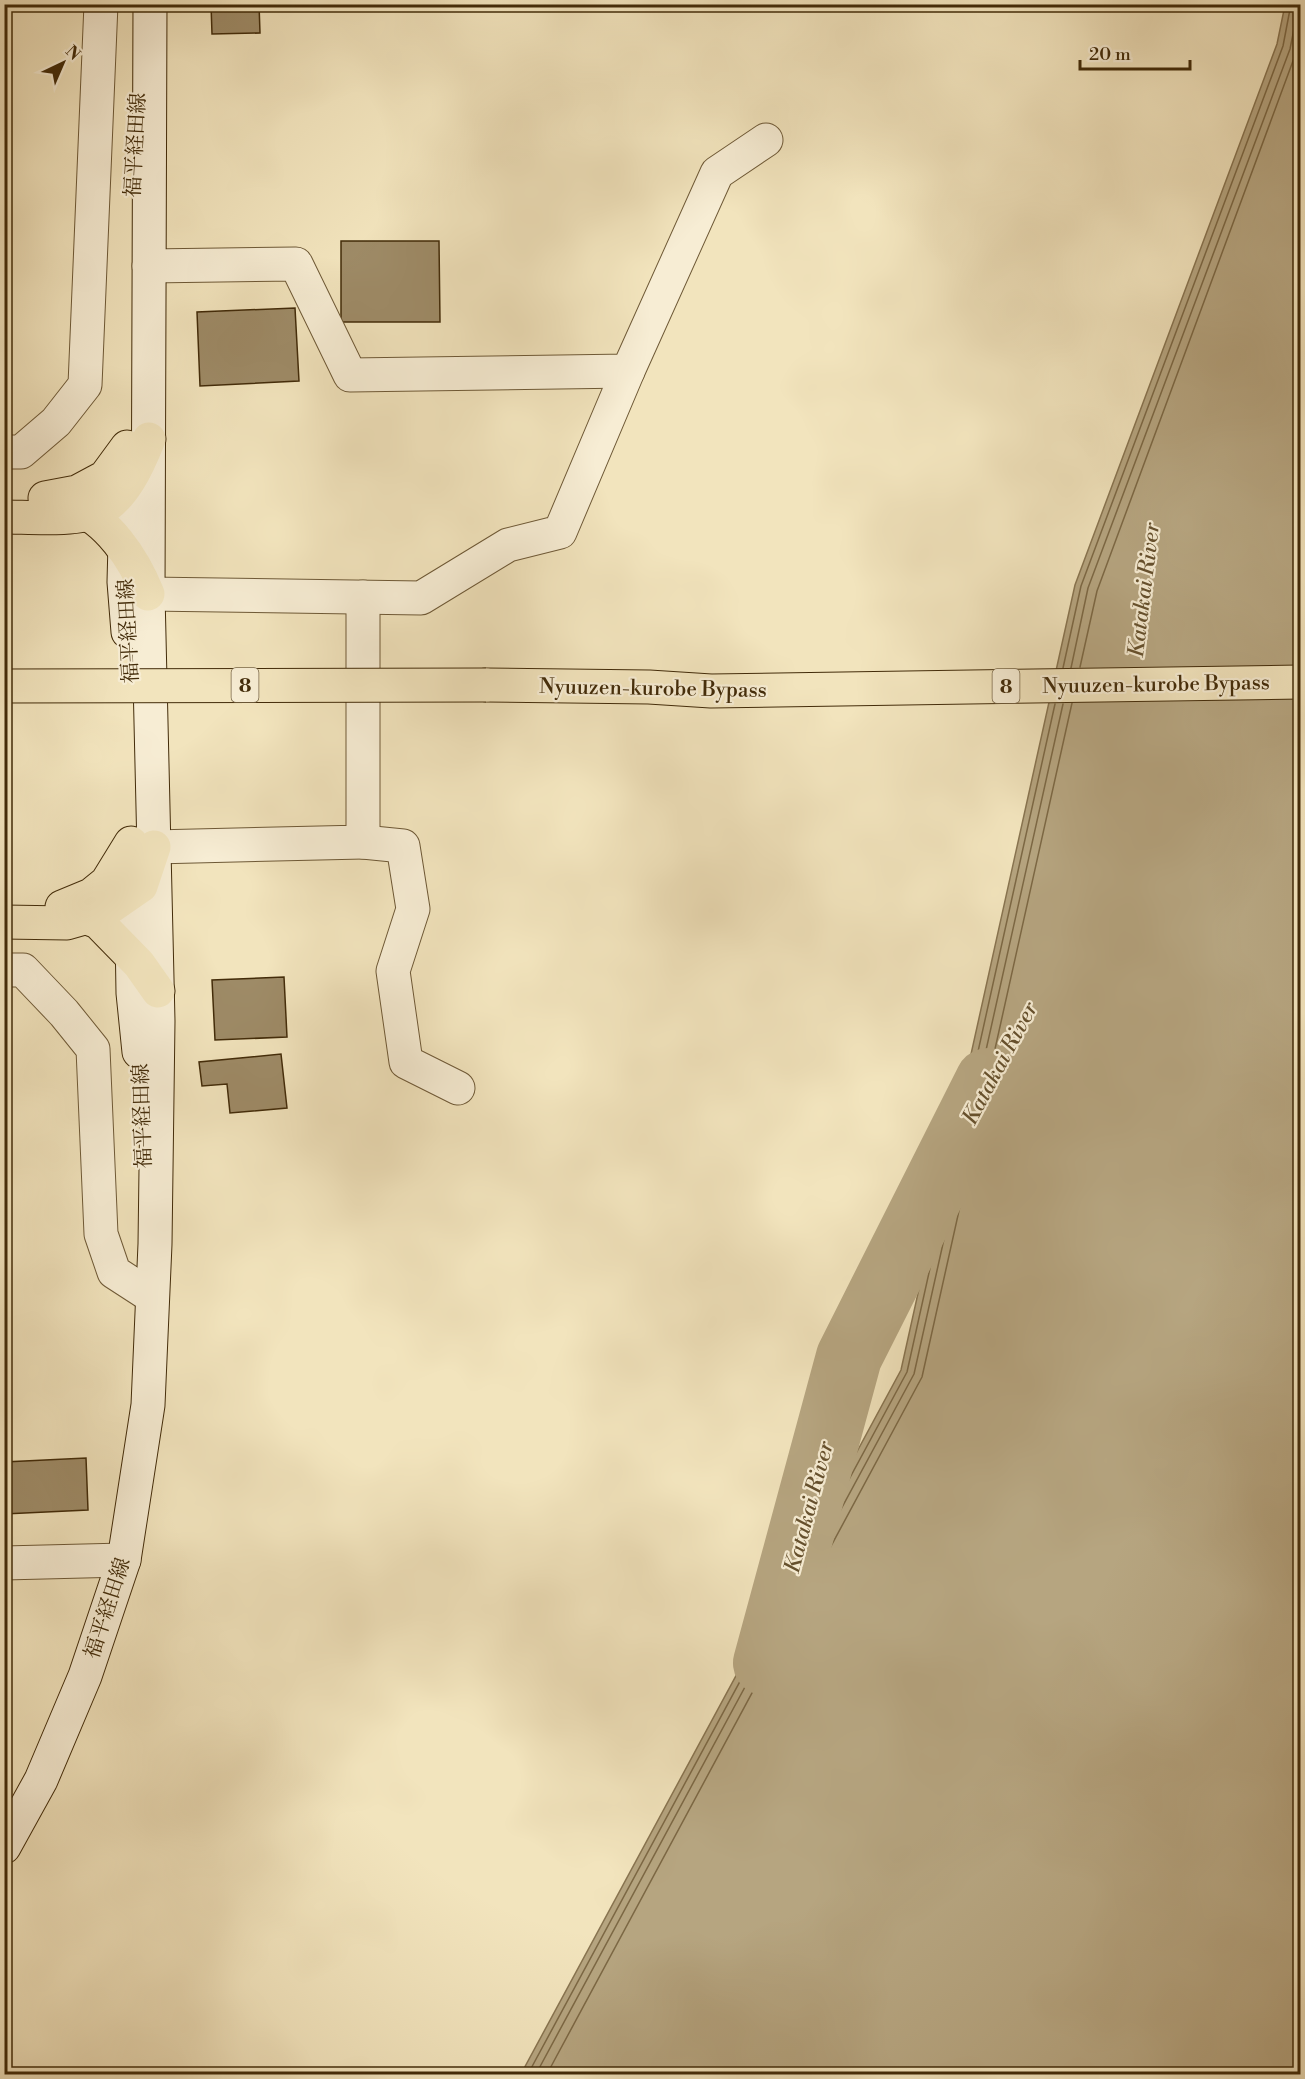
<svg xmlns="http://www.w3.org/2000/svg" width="1305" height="2079" font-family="'Libre Bodoni','Noto Serif JP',serif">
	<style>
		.water { fill: #b6a580; stroke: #887450; stroke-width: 1.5 }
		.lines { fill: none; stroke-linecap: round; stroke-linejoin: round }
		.shore { stroke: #7c6844; stroke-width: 1.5 }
		.river { stroke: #b6a580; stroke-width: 66 }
		.building { fill: #9e8b67; stroke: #422b09; stroke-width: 1.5 }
		.street-casing { stroke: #6e5936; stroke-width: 35 }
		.secondary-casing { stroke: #422b09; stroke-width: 35 }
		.highway-casing { stroke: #422b09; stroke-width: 35 }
		.street { stroke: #f7edd4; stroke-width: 33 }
		.secondary { stroke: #f7edd4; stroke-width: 33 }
		.highway { stroke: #f2e4bd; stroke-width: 33 }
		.highway-bridge-casing { stroke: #422b09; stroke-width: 35; stroke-linecap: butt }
		.highway-bridge { stroke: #f2e4bd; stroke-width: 33 }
		.labels { text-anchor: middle; stroke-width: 4.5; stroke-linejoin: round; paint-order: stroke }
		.shield { fill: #f7edd4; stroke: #786546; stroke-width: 1.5 }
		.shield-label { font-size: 20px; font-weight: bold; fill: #422b09 }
		.street-label { font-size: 21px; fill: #422b09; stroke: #f7edd4 }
		.water-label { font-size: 22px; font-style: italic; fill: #65502d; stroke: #f7edd4 }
	</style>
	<rect width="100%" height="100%" fill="#f2e4bd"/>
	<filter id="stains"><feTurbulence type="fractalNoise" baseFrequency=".00333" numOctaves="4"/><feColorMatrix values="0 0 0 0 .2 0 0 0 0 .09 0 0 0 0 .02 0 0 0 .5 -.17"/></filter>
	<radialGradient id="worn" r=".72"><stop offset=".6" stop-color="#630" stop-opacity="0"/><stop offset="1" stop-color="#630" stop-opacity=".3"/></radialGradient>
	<path class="water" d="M 1285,5 L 1300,5 L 1300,2073 L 1299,2074 L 521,2074 L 901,1370 L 1075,585 L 1277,44 Z"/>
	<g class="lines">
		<g class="shore">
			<path d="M 1080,667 L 1097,591 L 1300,42"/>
			<path d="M 1063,668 L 1081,586 L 1283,46 L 1291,4"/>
			<path d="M 1071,668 L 1088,588 L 1290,49 L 1299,4"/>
			<path d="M 528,2074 L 907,1372 L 1055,704"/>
			<path d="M 536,2074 L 914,1374 L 1063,704"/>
			<path d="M 547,2074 L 922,1377 L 1072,703"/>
		</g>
		<path class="river" d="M 766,1663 L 849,1357 L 988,1081"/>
	</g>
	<g class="building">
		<path d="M 211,4 L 259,4 L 260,33 L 212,34 Z"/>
		<path d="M 341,241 L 439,241 L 440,322 L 341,322 Z"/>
		<path d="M 295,308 L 299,381 L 200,386 L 197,312 Z"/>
		<path d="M 284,977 L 287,1037 L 215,1040 L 212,980 Z"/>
		<path d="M 281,1054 L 287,1108 L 230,1113 L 227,1084 L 202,1086 L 199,1062 Z"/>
		<path d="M 86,1458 L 88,1510 L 4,1514 L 4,1462 Z"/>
	</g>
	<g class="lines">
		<g class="street-casing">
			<g id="street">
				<path d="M 149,266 L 296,264 L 350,375 L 628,371 L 717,173 L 766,140"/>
				<path d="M 4,452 L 21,452 L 56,422 L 85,385 L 101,4"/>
				<path d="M 148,594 L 421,598 L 508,545 L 560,532 L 628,371"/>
				<path d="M 363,842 L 403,846 L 413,909 L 393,971 L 406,1062 L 458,1088"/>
				<path d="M 154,847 L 363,842 L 363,597"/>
				<path d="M 4,970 L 23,970 L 64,1013 L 93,1049 L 101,1234 L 114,1272 L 151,1296"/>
				<path d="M 4,1563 L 124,1560"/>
			</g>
		</g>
		<g class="secondary-casing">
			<g id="secondary">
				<path d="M 127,468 L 124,582 L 128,632"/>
				<path d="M 131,870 L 133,993 L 139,1052"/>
				<path d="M 4,1847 L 41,1780 L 85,1676 L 124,1560 L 148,1405 L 155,1244 L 158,1021 L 148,594 L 150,4"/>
			</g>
		</g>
		<g class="highway-casing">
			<g id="highway">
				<path d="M 45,498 L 77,492 L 105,477 L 127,447"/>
				<path d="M 71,506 C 108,519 134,559 148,594"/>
				<path d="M 4,517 C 29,517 77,521 98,511 C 124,499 139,464 149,439"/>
				<path d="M 486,685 L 649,687 L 711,691 L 1300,682"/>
				<path d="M 62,907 L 91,895 L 107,882 L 131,843"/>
				<path d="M 71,912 L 98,922 L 139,964 L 158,991"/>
				<path d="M 4,922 L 67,923 L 102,913 L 141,886 L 154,847"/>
			</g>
		</g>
		<use href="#street" class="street"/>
		<use href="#secondary" class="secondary"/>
		<use href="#highway" class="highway"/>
		<g class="highway-bridge-casing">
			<path id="highway-bridge" d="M 4,686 L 486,685"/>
		</g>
		<use href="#highway-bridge" class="highway-bridge"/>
	</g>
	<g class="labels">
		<g class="shield">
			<rect x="231.5" y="668" width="27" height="34" rx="4.5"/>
			<rect x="992.5" y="669" width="27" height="34" rx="4.5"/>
		</g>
		<g class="shield-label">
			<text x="245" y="692">8</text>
			<text x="1006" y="693">8</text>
		</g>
		<g class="street-label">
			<text transform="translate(135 145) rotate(-87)" y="7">福平経田線</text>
			<text transform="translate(128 631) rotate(-93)" y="7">福平経田線</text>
			<text transform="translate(1156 684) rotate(-1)" y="7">Nyuuzen-kurobe Bypass</text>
			<text transform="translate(653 688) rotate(1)" y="7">Nyuuzen-kurobe Bypass</text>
			<text transform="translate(142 1116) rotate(-92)" y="7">福平経田線</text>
			<text transform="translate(107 1608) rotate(-72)" y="7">福平経田線</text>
		</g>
		<g class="water-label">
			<text transform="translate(1143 590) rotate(-83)" y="8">Katakai River</text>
			<text transform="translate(999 1063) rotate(-62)" y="8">Katakai River</text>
			<text transform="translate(808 1507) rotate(-75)" y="8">Katakai River</text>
		</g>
	</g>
	<rect width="1305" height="2079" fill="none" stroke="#f2e4bd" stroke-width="24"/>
	<rect x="6" y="6" width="1293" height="2067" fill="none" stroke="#422b09" stroke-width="3"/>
	<rect x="12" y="12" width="1281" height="2055" fill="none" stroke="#422b09" stroke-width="1.5"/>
	<g transform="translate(63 63) rotate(44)" stroke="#f7edd4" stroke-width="4.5" paint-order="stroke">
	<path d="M0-4.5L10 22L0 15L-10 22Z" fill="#422b09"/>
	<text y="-9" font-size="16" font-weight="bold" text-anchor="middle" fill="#422b09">N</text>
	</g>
	<path d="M1080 60v9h110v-9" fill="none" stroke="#422b09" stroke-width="3"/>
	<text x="1089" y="60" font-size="18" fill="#422b09" stroke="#f7edd4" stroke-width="4.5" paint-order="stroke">20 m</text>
	<rect width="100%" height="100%" filter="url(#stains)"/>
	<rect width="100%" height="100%" fill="url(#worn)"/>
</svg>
